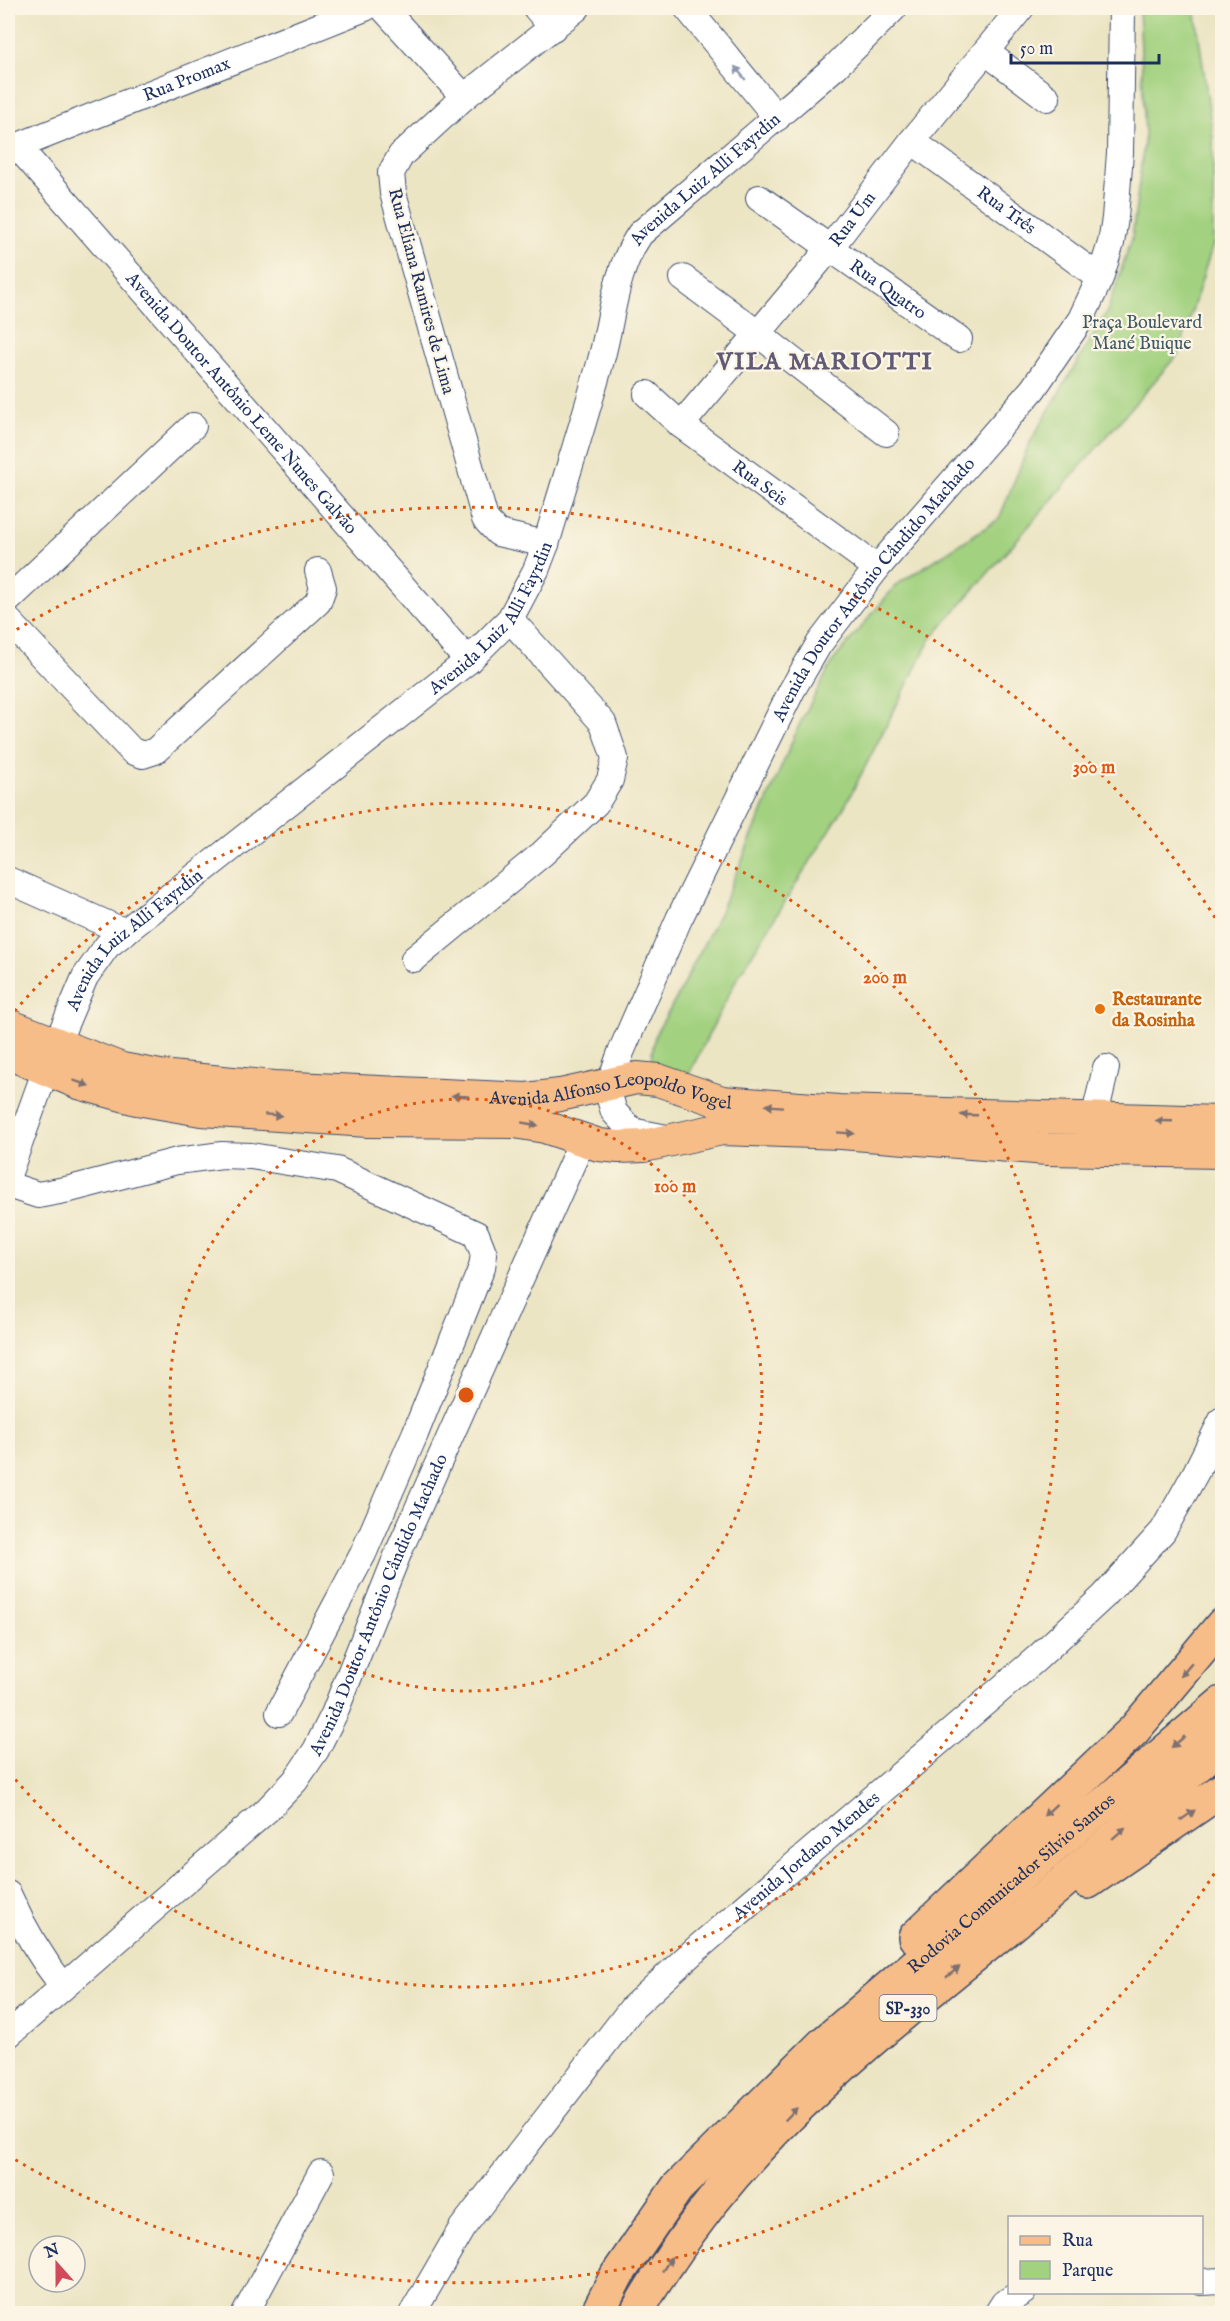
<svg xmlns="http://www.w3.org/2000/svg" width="1230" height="2321" font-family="'IM FELL English',serif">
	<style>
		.green { fill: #a2d17f; stroke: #5e806e; stroke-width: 1.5 }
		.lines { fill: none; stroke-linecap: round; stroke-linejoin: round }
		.minor-casing { stroke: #3a4a6d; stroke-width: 28 }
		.major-casing { stroke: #3a4a6d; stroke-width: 34 }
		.highway-casing { stroke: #3a4a6d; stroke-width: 36 }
		.minor { stroke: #fff; stroke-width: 26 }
		.major { stroke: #f7bd88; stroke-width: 32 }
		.highway { stroke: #f7bd88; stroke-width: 33 }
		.oneway { fill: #8d97ae }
		.oneway2 { fill: #7e6f71 }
		.ring { fill: none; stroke: #de5710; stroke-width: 3; stroke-dasharray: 3 6 }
		.food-dot { fill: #e8710a; stroke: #fcf5e5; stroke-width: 2 }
		.labels { text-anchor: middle; stroke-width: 4.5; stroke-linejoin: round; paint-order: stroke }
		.shield { fill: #fcf5e5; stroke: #5e6a86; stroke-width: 1.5 }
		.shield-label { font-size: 16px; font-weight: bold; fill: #1b2f5e }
		.street-label { font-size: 18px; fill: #1b2f5e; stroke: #fcf5e5 }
		.park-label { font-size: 18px; fill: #3d5866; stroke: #fcf5e5 }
		.food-label { font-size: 18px; font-weight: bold; fill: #c56008; stroke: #fcf5e5; text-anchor: start }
		.district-label { font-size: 24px; font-weight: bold; letter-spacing: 1.5px; fill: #605a75; stroke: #fcf5e5 }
		.centre { fill: #de5710; stroke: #fcf5e5; stroke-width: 3 }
		.ring-label { font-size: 18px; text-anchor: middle; font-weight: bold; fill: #de5710; stroke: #fcf5e5; stroke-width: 4.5; stroke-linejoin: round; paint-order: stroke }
	</style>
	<rect width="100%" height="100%" fill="#fcf5e5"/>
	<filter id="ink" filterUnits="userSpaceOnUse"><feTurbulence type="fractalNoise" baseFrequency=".0167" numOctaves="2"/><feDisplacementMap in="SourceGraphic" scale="12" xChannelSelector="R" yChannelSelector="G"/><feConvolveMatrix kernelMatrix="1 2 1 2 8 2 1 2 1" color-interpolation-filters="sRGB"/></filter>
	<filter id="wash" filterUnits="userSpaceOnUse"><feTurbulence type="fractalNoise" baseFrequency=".008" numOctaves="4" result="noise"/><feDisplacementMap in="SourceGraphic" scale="24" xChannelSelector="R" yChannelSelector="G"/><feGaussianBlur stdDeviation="1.35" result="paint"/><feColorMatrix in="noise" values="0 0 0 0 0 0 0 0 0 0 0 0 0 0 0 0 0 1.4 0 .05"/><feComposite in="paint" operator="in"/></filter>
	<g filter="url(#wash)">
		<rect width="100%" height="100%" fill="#ece5c4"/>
		<path class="green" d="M 1139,8 L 1195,8 L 1213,138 L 1213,244 L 1179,353 L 930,640 L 845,806 L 736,980 L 687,1078 L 649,1073 L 655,1035 L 676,999 L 719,914 L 799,725 L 833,661 L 896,585 L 999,519 L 1030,442 L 1107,312 L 1132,238 L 1145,135 Z"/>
	</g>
	<g filter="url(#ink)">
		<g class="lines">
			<g class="minor-casing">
				<g id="minor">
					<path d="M 383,8 L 464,97"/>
					<path d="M 536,8 L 553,28"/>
					<path d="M 687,8 L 777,118"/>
					<path d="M 986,52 L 1047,98"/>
					<path id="s1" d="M 912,141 L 1100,278"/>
					<path id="s2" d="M 18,147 L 468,661"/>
					<path id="s3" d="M 8,150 L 365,8"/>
					<path id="s4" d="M 759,198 L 959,339"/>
					<path d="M 683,278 L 757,333 L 886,433"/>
					<path id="s5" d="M 647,394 L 681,425 L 877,568"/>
					<path id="s6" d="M 681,425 L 830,248 L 912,141 L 1021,8"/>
					<path d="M 546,544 L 498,533 L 485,519 L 393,193 L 391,173 L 401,155 L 464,97 L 577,8"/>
					<path d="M 8,600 L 193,426"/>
					<path d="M 8,620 L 132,751 L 143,755 L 155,751 L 318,602 L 323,588 L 318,571"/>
					<path d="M 8,880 L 125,932"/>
					<path d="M 414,959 L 542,854 L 596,803 L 610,780 L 615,758 L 603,723 L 510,619"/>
					<path d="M 1094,1119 L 1106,1068"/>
					<path id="s7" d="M 667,1138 L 636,1132 L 627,1126 L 614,1112 L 609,1095 L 610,1083 L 621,1052 L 679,919 L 792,690 L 819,644 L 877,568 L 1033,389 L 1081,319 L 1100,278 L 1111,243 L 1115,218 L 1120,153 L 1122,8"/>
					<path id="s8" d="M 8,1175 L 46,1069 L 85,977 L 107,946 L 468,661 L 510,619 L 536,570 L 546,544 C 564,483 584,422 601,360 C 613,317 614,272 640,234 L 835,67 L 894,8"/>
					<path d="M 8,1185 L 38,1195 L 70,1189 L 177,1161 L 222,1155 L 251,1156 L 337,1170 L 476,1234 L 484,1254 L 482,1267 L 415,1434 L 363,1554 L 279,1713"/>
					<path d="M 8,1894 C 23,1928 40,1957 63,1986"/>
					<path id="s9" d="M 8,2035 L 267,1810 L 295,1781 L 316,1750 L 334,1714 L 399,1551 L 582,1141"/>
					<path d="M 1202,2282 L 1222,2281"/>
					<path d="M 245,2314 L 321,2173"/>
					<path id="s10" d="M 412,2314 L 462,2228 L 633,2007 L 694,1951 L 1036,1659 L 1104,1596 L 1163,1531 L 1196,1472 L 1222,1420"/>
					<path d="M 997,2314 L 1004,2303 L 1023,2292"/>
				</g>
			</g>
			<g class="major-casing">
				<g id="major">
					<path id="s11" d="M 8,1025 L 122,1069 L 160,1076 L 274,1087 L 526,1099 L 560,1095 L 637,1078 L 658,1080 L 722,1102 L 839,1111 L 1222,1122"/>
					<path d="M 8,1053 L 79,1083 L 137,1099 L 201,1110 L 368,1121 L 515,1122 L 545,1127 L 599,1145 L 619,1147 L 644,1146 L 722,1129 L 841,1133 L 1047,1149 L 1222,1152"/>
				</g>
			</g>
			<g class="highway-casing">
				<g id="highway">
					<path d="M 1088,1882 L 1222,1790"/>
					<path d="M 915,1937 L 1134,1730 L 1222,1625"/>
					<path id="s12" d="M 597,2314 L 617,2275 L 677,2188 L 824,2043 L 1222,1703"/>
					<path d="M 636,2314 C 646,2295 658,2277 670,2260 C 759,2123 888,2026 1012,1925 C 1084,1866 1153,1804 1222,1744"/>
				</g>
			</g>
			<use href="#minor" class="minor"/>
			<use href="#major" class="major"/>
			<use href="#highway" class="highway"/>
		</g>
		<defs><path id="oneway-solid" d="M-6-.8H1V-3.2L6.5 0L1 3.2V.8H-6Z" transform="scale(1.5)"/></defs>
		<use class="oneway" href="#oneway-solid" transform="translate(740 73) rotate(-129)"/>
		<g class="oneway2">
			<use href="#oneway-solid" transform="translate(81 1083) rotate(19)"/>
			<use href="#oneway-solid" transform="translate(460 1096) rotate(-177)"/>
			<use href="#oneway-solid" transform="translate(774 1106) rotate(-176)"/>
			<use href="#oneway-solid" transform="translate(273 1115) rotate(4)"/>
			<use href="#oneway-solid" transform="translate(969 1115) rotate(-178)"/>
			<use href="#oneway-solid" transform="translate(1164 1121) rotate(-178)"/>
			<use href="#oneway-solid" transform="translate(530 1124) rotate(10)"/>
			<use href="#oneway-solid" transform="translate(846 1133) rotate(4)"/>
			<use href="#oneway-solid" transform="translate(1186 1670) rotate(130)"/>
			<use href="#oneway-solid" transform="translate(1178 1742) rotate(140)"/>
			<use href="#oneway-solid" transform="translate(1050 1810) rotate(137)"/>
			<use href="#oneway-solid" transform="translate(1188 1815) rotate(-35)"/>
			<use href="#oneway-solid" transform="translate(1119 1833) rotate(-41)"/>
			<use href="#oneway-solid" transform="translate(953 1972) rotate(-38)"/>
			<use href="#oneway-solid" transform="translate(791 2114) rotate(-46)"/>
			<use href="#oneway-solid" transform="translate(667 2264) rotate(-57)"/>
		</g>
	</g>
	<g class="ring">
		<circle cx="466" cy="1395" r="296"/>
		<path d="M9 1018A592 592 0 1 1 9 1772"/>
		<path d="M1219 1866A888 888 0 0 1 9 2156M9 634A888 888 0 0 1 1219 924"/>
	</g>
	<circle class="food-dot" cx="1100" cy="1009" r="6"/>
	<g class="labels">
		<rect class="shield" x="879.5" y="1995" width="57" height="26" rx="4.5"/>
		<g class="shield-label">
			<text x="908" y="2014">SP-330</text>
		</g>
		<g class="street-label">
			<text dy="6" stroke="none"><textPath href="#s3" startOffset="192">Rua Promax</textPath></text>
			<text dy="6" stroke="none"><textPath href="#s8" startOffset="1263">Avenida Luiz Alli Fayrdin</textPath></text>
			<text dy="6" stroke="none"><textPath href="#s1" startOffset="117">Rua Três</textPath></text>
			<text dy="6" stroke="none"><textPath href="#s6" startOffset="268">Rua Um</textPath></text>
			<text dy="6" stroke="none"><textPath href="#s4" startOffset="158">Rua Quatro</textPath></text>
			<text transform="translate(422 291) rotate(75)" y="6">Rua Eliana Ramires de Lima</text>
			<text dy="6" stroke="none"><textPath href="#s2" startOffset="340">Avenida Doutor Antônio Leme Nunes Galvão</textPath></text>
			<text dy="6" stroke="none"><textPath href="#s5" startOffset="144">Rua Seis</textPath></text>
			<text dy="6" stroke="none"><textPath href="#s7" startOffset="654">Avenida Doutor Antônio Cândido Machado</textPath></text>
			<text dy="6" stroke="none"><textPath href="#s8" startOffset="759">Avenida Luiz Alli Fayrdin</textPath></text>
			<text dy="6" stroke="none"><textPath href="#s8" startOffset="273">Avenida Luiz Alli Fayrdin</textPath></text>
			<text dy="6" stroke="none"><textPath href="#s11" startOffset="615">Avenida Alfonso Leopoldo Vogel</textPath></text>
			<text dy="6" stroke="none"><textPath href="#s9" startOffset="579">Avenida Doutor Antônio Cândido Machado</textPath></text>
			<text dy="6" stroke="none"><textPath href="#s10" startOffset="609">Avenida Jordano Mendes</textPath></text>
			<text dy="6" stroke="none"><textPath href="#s12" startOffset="602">Rodovia Comunicador Silvio Santos</textPath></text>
		</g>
		<g class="park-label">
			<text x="1142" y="328">Praça Boulevard<tspan x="1142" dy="21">Mané Buique</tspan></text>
		</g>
		<g class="food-label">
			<text x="1112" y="1005">Restaurante<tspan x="1112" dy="21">da Rosinha</tspan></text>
		</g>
		<g class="district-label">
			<text x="825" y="369">VILA MARIOTTI</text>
		</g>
	</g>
	<circle cx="466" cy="1395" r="9" class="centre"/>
	<g class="ring-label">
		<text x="1094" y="773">300 m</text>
		<text x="885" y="983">200 m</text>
		<text x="675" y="1192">100 m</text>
	</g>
	<rect width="1230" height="2321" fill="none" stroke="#fcf5e5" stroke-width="30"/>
	<rect x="1008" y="2216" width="195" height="78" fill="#fcf5e5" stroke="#a2a6af" stroke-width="1.5"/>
	<rect x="1020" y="2236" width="30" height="9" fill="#f7bd88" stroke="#a2a6af" stroke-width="1.5"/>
	<text x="1062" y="2246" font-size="18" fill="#1b2f5e">Rua</text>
	<rect x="1020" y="2261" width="30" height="18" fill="#a2d17f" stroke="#a2a6af" stroke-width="1.5"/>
	<text x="1062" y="2276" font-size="18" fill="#1b2f5e">Parque</text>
	<g transform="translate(57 2264) rotate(339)"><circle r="28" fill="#fcf5e5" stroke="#a2a6af" stroke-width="1.5"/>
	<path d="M0-4.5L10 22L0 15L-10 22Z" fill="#d1495b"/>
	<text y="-9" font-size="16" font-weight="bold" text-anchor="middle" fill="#1b2f5e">N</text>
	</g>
	<path d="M1011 54v9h148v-9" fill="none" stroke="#1b2f5e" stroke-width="3"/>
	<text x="1020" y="54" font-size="18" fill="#1b2f5e" stroke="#fcf5e5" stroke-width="4.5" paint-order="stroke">50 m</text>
</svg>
